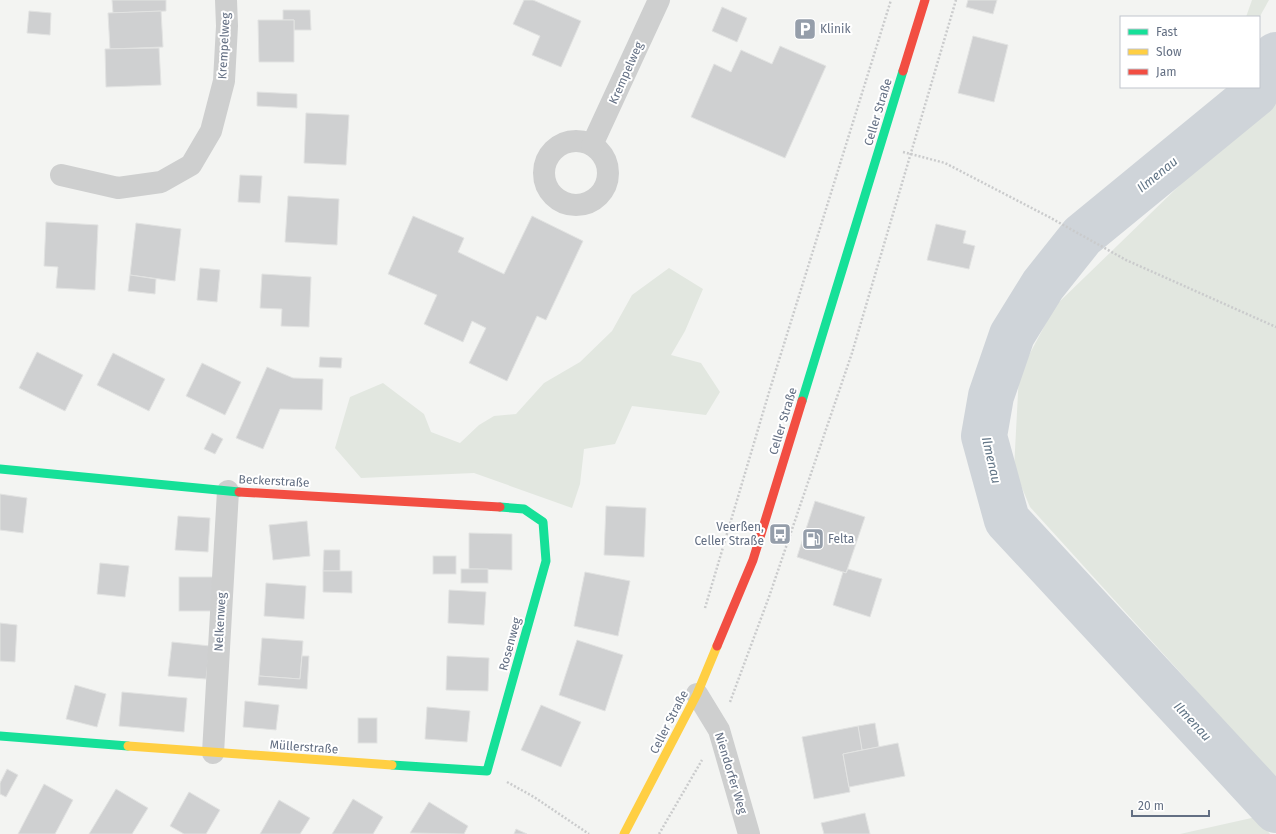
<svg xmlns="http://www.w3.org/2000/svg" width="1276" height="834" font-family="'Fira Sans',sans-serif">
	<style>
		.green { fill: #e2e7e0 }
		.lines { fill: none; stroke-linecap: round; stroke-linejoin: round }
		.river { stroke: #cfd4d9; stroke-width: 46 }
		.building { fill: #cfd0d1; stroke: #e2e3e2 }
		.path { stroke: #cacbcc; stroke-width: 2.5; stroke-dasharray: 2 2; stroke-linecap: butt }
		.street { stroke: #cecfcf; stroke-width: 22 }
		.fast { stroke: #16e098; stroke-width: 9 }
		.slow { stroke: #ffcf43; stroke-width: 9 }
		.jam { stroke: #f24e42; stroke-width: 9 }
		.labels { text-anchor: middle; stroke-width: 4; stroke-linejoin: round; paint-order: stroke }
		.poi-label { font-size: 12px; fill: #636f83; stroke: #fff; text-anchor: start }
		.street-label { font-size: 12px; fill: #636f83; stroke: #fff }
		.water-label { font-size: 13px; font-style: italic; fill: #637687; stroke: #fff }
	</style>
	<rect width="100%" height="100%" fill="#f3f4f2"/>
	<g class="green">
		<path d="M 1252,0 L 1269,0 L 1259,18 L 1246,17 Z"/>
		<path d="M 1276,92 L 1276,783 L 1187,680 L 1030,507 L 1014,469 L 1019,374 L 1055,306 Z"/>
		<path d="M 669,268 L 703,289 L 685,331 L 671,355 L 701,363 L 720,392 L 706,415 L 632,406 L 615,444 L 584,449 L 580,484 L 572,508 L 474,473 L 361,478 L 335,448 L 350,397 L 383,383 L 424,414 L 431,432 L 460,443 L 479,425 L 494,416 L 516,414 L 544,383 L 580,362 L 612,331 L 632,295 Z"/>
		<path d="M 1256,817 L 1270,834 L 1180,834 Z"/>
	</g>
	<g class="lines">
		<g class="river">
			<path d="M 1259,86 L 1276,55"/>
			<path d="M 1259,87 L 1255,94 L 1082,236 L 1043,285 L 1012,335 L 991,396 L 984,436 L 1007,520 L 1276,810"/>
		</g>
	</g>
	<g class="building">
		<path d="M 112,0 L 166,0 L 166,11 L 113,13 Z"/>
		<path d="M 524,0 L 533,0 L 581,21 L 561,67 L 532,55 L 540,36 L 513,24 Z"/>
		<path d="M 968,0 L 997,0 L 993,14 L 966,7 Z"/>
		<path d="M 722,7 L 747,18 L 737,42 L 712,31 Z"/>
		<path d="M 283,10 L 310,10 L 311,30 L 294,30 L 294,20 L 283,20 Z"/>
		<path d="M 29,11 L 51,13 L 50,35 L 27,33 Z"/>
		<path d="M 161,11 L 163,47 L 110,49 L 108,13 Z"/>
		<path d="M 258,20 L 294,20 L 294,62 L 259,62 Z"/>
		<path d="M 973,36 L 1008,45 L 994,102 L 958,93 Z"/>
		<path d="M 780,46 L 826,66 L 785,158 L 691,117 L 714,64 L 731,72 L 741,50 L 772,64 Z"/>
		<path d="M 159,48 L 161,85 L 106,87 L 105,49 Z"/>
		<path d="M 257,92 L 297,94 L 297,108 L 257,106 Z"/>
		<path d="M 306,113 L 349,115 L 346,165 L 304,163 Z"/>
		<path d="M 240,175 L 262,176 L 260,203 L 238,202 Z"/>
		<path d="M 288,196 L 339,199 L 337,245 L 285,242 Z"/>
		<path d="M 413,216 L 464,238 L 458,252 L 504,274 L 532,216 L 583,241 L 546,320 L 537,316 L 507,381 L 469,363 L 486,328 L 472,321 L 463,342 L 424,324 L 437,295 L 388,274 Z"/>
		<path d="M 46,222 L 98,225 L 95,290 L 56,288 L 58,267 L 44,266 Z"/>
		<path d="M 136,223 L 181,229 L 175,281 L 130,275 Z"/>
		<path d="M 936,224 L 966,231 L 963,243 L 975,246 L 969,269 L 927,260 Z"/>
		<path d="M 200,268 L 220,270 L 217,302 L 197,300 Z"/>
		<path d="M 262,274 L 311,277 L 309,327 L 281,326 L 282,309 L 260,308 Z"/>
		<path d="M 130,275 L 156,279 L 155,294 L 128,291 Z"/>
		<path d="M 37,352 L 83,375 L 65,411 L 19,388 Z"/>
		<path d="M 113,353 L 165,379 L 149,411 L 97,385 Z"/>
		<path d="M 320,357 L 342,358 L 341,368 L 319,367 Z"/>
		<path d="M 202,363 L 241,382 L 225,415 L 186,396 Z"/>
		<path d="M 267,367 L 293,378 L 323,379 L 322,410 L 280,409 L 263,449 L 236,438 Z"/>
		<path d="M 212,433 L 223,439 L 215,454 L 204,449 Z"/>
		<path d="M 0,494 L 27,498 L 23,533 L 0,530 Z"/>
		<path d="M 815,501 L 865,517 L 846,573 L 797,557 Z"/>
		<path d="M 606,506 L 646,508 L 644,557 L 604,555 Z"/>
		<path d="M 178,516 L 210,518 L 208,552 L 175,550 Z"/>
		<path d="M 307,521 L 310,556 L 273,560 L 269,525 Z"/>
		<path d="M 469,533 L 512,534 L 512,570 L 469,569 Z"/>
		<path d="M 324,550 L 340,550 L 340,571 L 323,571 Z"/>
		<rect x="433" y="556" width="23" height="18"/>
		<path d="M 100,563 L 129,566 L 125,597 L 97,594 Z"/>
		<rect x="461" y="569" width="27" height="14"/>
		<path d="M 848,569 L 882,579 L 870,617 L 833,605 L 843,572 L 846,573 Z"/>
		<path d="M 323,571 L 352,571 L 352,593 L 323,592 Z"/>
		<path d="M 585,572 L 630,581 L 618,636 L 574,626 Z"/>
		<rect x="179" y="577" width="36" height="34"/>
		<path d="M 266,583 L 306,586 L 304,619 L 264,616 Z"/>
		<path d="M 449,590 L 486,592 L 484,625 L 448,623 Z"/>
		<path d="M 0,623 L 17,625 L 15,662 L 0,661 Z"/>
		<path d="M 262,638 L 303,641 L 300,679 L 259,676 Z"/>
		<path d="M 577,640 L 623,655 L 605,711 L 559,695 Z"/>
		<path d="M 172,642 L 210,646 L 206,679 L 168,676 Z"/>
		<path d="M 302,656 L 309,656 L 307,689 L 258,685 L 259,676 L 300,679 Z"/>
		<path d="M 447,656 L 489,658 L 488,691 L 446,690 Z"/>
		<path d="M 75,685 L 106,694 L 97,727 L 66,719 Z"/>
		<path d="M 122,692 L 187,698 L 184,732 L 119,726 Z"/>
		<path d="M 245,701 L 279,705 L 276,730 L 243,727 Z"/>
		<path d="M 541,705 L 581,722 L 561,767 L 521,750 Z"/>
		<path d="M 427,707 L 470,711 L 467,742 L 425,739 Z"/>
		<rect x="358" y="718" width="19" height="25"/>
		<path d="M 875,723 L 879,747 L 862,750 L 858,726 Z"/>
		<path d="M 858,726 L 862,750 L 843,754 L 850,792 L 814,799 L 802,737 Z"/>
		<path d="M 898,743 L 905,776 L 849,787 L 843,754 Z"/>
		<path d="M 7,769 L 18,775 L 6,797 L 0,794 L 0,783 Z"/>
		<path d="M 44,784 L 73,800 L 55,834 L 18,834 Z"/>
		<path d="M 116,789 L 148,808 L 132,834 L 89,834 Z"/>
		<path d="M 189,792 L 220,810 L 206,834 L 184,834 L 170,826 Z"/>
		<path d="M 353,799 L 383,817 L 373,834 L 332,834 Z"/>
		<path d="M 279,800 L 310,818 L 300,834 L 260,834 Z"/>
		<path d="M 429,802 L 468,826 L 464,834 L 410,833 Z"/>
		<path d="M 865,813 L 870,834 L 824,834 L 821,823 Z"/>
		<path d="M 516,829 L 527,834 L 514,834 Z"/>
	</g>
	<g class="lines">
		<g class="path">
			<path d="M 903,152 L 945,163 L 1049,217 L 1126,260 L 1276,327"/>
			<path d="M 705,608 L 770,389 L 891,0"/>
			<path d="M 730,702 L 770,594 L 852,353 L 956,0"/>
			<path d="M 507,782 L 534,797 L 589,834"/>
			<path d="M 659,834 L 702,760"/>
		</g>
		<g class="street">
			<circle cx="576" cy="173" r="32"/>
			<path d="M 592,145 L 659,0"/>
			<path d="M 61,175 L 118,188 L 161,182 L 191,165 L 211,131 L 224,81 L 227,26 L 226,0"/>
			<path d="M 697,694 L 719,730 L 749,834"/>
			<path d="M 213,753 L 228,491"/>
		</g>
		<g class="fast">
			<path d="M 802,401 L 903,71"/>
			<path d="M 0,469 L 239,492"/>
			<path d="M 0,736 L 128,746"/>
			<path d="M 392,765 L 487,771 L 546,561 L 543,522 L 524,509 L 500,507"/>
		</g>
		<g class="slow">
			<path d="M 128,746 L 392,765"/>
			<path d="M 624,834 L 697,694 L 717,646"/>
		</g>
		<g class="jam">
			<path d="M 903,71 L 925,0"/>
			<path d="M 239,492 L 500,507"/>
			<path d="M 717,646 L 753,560 L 802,401"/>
		</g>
	</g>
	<defs>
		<g id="parking-square" transform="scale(1.15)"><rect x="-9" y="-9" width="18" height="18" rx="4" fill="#959eaa" stroke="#fff"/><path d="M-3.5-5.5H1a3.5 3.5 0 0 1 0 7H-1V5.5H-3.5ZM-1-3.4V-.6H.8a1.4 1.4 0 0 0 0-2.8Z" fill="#fff"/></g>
		<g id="bus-square" transform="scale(1.15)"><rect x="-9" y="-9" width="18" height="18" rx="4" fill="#959eaa" stroke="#fff"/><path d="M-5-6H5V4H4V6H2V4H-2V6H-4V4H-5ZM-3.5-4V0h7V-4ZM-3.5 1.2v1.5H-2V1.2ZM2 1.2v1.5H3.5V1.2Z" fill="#fff"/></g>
		<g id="fuel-square" transform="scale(1.15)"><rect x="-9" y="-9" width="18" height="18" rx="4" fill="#959eaa" stroke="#fff"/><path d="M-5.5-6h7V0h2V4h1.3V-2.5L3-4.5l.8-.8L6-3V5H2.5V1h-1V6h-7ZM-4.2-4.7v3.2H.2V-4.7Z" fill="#fff"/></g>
	</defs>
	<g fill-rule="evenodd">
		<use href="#parking-square" x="805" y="29"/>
		<use href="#bus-square" x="780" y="534"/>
		<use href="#fuel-square" x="813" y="539"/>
	</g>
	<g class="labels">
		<g class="poi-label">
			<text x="820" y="33">Klinik</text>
			<text x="764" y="531" text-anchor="end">Veerßen,<tspan x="764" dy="14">Celler Straße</tspan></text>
			<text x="828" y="543">Felta</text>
		</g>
		<g class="street-label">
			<text transform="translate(224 46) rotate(-87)" y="4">Krempelweg</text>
			<text transform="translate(626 73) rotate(-66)" y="4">Krempelweg</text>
			<text transform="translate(878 112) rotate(-73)" y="4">Celler Straße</text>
			<text transform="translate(783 421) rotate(-73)" y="4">Celler Straße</text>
			<text transform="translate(274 481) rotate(3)" y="4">Beckerstraße</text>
			<text transform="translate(220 622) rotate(-87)" y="4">Nelkenweg</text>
			<text transform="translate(510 644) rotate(-75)" y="4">Rosenweg</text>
			<text transform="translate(669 722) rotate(-63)" y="4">Celler Straße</text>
			<text transform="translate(304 747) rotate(4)" y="4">Müllerstraße</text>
			<text transform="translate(731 773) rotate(73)" y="4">Niendorfer Weg</text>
		</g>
		<g class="water-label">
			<text transform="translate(1157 174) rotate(-39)" y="5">Ilmenau</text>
			<text transform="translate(992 460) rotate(77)" y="5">Ilmenau</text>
			<text transform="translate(1193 721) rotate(47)" y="5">Ilmenau</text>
		</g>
	</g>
	<rect x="1120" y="16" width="140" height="72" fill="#ffffff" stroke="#c1c5cd"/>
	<rect x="1128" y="29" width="20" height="6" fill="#16e098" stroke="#c1c5cd"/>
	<text x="1156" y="36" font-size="12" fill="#636f83">Fast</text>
	<rect x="1128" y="49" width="20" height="6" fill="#ffcf43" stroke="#c1c5cd"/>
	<text x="1156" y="56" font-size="12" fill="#636f83">Slow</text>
	<rect x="1128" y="69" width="20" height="6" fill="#f24e42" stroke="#c1c5cd"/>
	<text x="1156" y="76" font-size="12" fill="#636f83">Jam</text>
	<path d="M1132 810v6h77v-6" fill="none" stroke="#636f83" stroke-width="2"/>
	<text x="1138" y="810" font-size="12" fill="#636f83" stroke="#ffffff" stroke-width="3" paint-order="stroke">20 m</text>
</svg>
